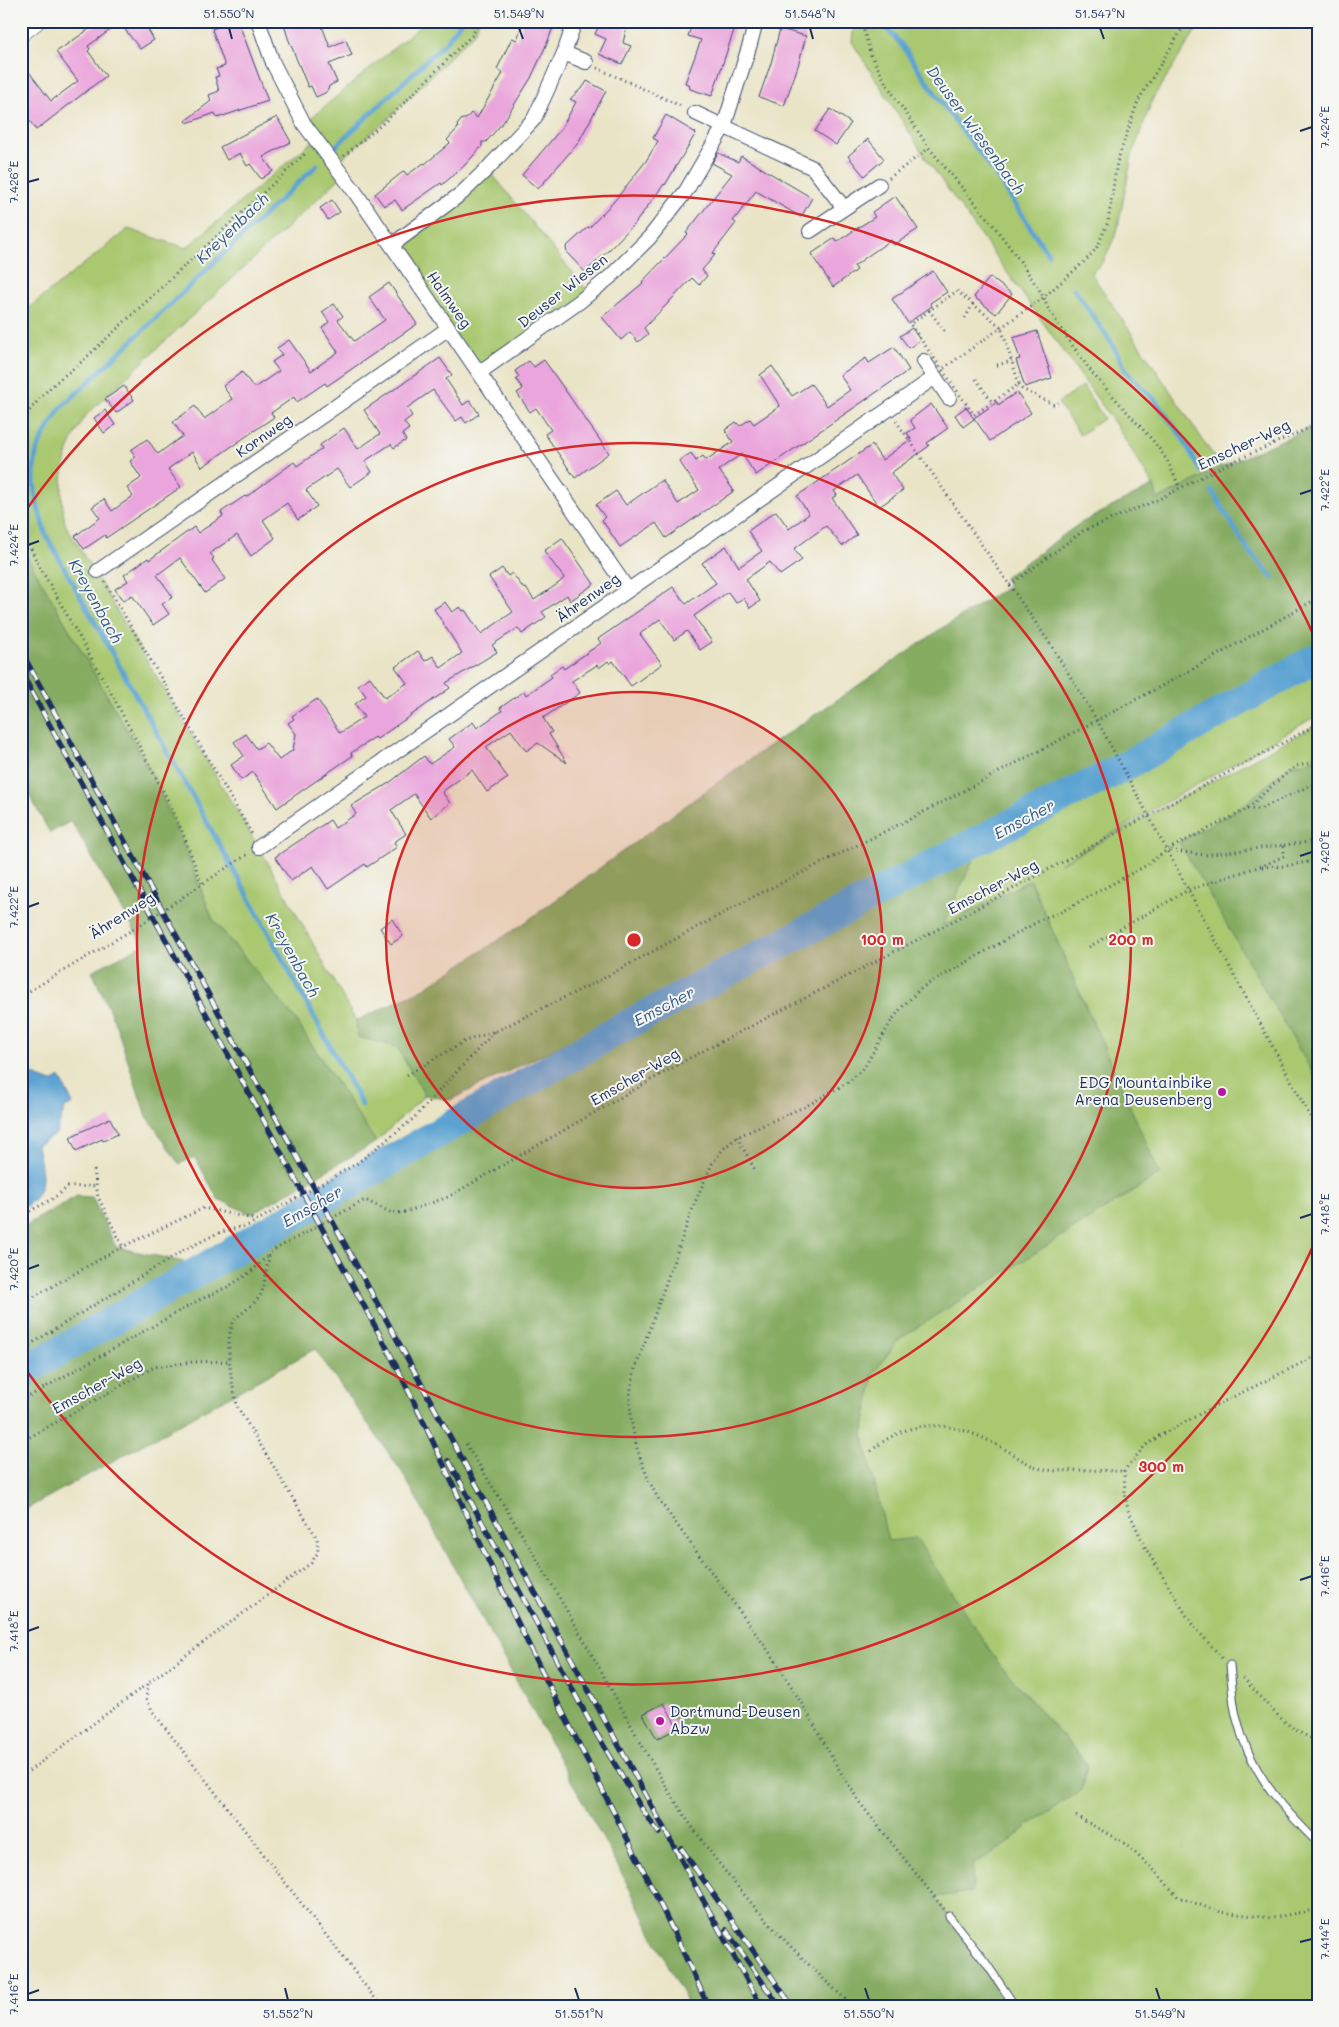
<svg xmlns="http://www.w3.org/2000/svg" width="1339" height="2027" font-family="Mali,sans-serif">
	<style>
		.green { fill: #a9c870; stroke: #627c67 }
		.forest { fill: #86ac62; stroke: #506e60 }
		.water { fill: #5ba3d2; stroke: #3b6998 }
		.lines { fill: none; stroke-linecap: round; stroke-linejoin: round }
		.stream { stroke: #5ba3d2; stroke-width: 5 }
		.river { stroke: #5ba3d2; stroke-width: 30 }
		.building { fill: #eaa5dc }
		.service-casing { stroke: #3a4a6e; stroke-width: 9 }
		.minor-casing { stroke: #3a4a6e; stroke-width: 16 }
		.tertiary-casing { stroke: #3a4a6e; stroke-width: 19 }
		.path { stroke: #3a4a6e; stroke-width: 3; stroke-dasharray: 1 4; stroke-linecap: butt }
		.service { stroke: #fff; stroke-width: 7 }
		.minor { stroke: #fff; stroke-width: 14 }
		.tertiary { stroke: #fff; stroke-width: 18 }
		.rail-casing { stroke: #1b2f5e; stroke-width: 5.5 }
		.rail { stroke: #f6f6f2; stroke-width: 4; stroke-dasharray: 11; stroke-linecap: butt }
		.ticks { fill: none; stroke: #1b2f5e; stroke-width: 2 }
		.ring { fill: none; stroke: #d62828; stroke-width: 2.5 }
		.poi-dot { fill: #b5179e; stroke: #f6f6f2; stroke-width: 2 }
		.labels { text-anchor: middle; stroke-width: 4; stroke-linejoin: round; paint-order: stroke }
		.street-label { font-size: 15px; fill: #1b2f5e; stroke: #f6f6f2 }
		.poi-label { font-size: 15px; fill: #1b2f5e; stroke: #f6f6f2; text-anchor: end }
		.water-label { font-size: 16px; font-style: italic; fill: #315887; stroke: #f6f6f2 }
		.centre { fill: #d62828; stroke: #f6f6f2; stroke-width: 2.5 }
		.ring-label { font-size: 15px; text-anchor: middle; font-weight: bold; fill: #d62828; stroke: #f6f6f2; stroke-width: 4; stroke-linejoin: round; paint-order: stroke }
		.neatline { fill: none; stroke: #1b2f5e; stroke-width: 2 }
		.ticks-label { font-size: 12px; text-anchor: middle; fill: #1b2f5e }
	</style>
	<rect width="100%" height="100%" fill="#f6f6f2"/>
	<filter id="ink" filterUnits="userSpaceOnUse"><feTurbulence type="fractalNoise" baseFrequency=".02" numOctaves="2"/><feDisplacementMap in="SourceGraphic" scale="10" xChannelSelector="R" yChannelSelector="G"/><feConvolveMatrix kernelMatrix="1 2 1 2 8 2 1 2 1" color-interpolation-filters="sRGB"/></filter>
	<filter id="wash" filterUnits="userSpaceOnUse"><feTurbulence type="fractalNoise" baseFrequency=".0096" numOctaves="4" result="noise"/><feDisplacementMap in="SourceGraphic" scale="20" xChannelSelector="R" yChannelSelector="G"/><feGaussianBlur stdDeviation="1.12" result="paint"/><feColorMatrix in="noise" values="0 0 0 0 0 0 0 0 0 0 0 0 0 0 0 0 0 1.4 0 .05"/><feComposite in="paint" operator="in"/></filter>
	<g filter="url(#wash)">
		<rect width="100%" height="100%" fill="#eae4c7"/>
		<g class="green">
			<path d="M 426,21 L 479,21 L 473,34 L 388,119 L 334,165 L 342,176 L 87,414 C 62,452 58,480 65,524 L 268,863 L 356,1021 L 358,1037 L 397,1047 L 425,1095 L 376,1142 L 294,1018 L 212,918 L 187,853 L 151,772 L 21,546 L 21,314 L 128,229 L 186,248 L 314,140 L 304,124 Z"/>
			<path d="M 854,21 L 1202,21 L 1153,98 L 1132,155 L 1117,232 L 1103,262 L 1091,273 L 1221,467 L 1157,500 L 1153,485 L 1116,425 L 927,160 L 852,42 Z"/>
			<path d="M 488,169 L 589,293 L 480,372 L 392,245 Z"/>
			<path d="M 1083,386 L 1104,418 L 1080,435 L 1058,403 Z"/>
			<path d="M 1318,657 L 1318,715 L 1061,863 L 1318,724 L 1318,759 L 1290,765 L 1243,806 L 1179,842 L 1318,768 L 1318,2006 L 1008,2006 L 949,1916 L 934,1897 L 973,1864 L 1006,1845 L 1030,1824 L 1082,1790 L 1087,1764 L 999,1664 L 888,1542 L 863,1435 L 873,1374 L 898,1339 L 1159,1174 L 1030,880 L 942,927 L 983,838 L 1122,767 Z"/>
		</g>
		<g class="forest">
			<path d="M 1318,424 L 1318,657 L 1122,767 L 983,838 L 943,926 L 1030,880 L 1160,1174 L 899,1339 L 873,1374 L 863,1435 L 888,1541 L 916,1538 L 999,1664 L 1087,1764 L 1082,1790 L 1030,1824 L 1006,1845 L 973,1864 L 972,1892 L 935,1897 L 1008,2006 L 689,2006 L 619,1868 L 402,1472 L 315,1349 L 21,1512 L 21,1228 L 77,1196 L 92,1197 L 116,1247 L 211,1268 L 419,1159 L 973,844 L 450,1100 L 425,1095 L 397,1047 L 358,1037 L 356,1021 L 423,989 L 520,926 L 747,761 L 944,627 L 1009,586 L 1004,578 L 1079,524 L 1154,485 L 1158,500 L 1221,467 Z"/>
			<path d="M 21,546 L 151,772 L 187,853 L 212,918 L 294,1018 L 376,1142 L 251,1214 L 218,1199 L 195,1157 L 179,1164 L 145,1113 L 117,1028 L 92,971 L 143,945 L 71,821 L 50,833 L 21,780 Z"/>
			<path d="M 1318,759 L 1318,1072 L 1314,1075 L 1179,842 L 1243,806 L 1290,765 Z"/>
		</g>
		<path class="water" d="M 25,1072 L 52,1082 L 60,1077 L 73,1104 L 65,1108 L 56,1134 L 37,1145 C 42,1172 50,1193 21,1209 L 21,1073 Z"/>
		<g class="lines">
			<g class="stream">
				<path d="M 885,21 L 886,28 L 901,44 L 949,113 L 987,162 L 1048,254"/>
				<path d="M 334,148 L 447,41 L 461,21"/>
				<path d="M 317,165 L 59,410 C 53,422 38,442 36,455 C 30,482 38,509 46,535 L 245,890 L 362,1105"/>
				<path d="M 1074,289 L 1111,342 L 1127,373 L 1154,399 L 1182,437 L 1201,471"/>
				<path d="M 1212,491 L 1248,550 L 1273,578"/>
			</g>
			<path class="river" d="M 21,1373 L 623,1027 L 983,838 L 1122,768 L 1318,657"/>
		</g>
		<g id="blocks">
			<g class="building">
				<path d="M 101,21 L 143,21 L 154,40 L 140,49 L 120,23 L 88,46 L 90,49 L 88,51 L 106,76 L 36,130 L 21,108 L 21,78 L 29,72 L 51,101 L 78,81 L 56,52 Z"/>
				<path d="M 234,21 L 238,21 L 268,101 L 217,118 L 215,113 L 187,123 L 185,121 L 211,101 L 209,95 L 219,91 L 215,77 L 219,76 L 216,69 L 225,66 L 212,29 Z"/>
				<path d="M 283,21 L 320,21 L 330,47 L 346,40 L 352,55 L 329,64 L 337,82 L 329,86 L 328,90 L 325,93 L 316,97 L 311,86 L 308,87 L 288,38 Z"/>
				<path d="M 523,21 L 555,21 L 548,41 L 531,78 L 504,121 L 486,142 L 482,142 L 482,146 L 465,165 L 442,185 L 441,183 L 402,210 L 395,200 L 384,206 L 375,194 L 404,171 L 407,175 L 424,163 L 425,164 L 450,143 L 447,140 L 458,128 L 457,125 L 462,119 L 466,119 L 471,113 L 477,118 L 503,73 L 497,69 L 512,38 L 517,40 Z"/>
				<path d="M 601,21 L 628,21 L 623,43 L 631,46 L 622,64 L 599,54 L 606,39 L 595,34 Z"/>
				<path d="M 693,21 L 737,21 L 712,96 L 690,89 L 689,84 L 685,83 L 701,40 L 688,36 Z"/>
				<path d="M 780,29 L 806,36 L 798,66 L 784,106 L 759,97 L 771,63 Z"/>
				<path d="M 587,81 L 606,91 L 578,143 L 538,189 L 522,175 L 561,129 L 576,102 L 570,99 L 584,86 Z"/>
				<path d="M 830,109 L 851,123 L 836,145 L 815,131 Z"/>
				<path d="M 666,115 L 696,133 L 665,185 L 664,184 L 636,222 L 609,250 L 585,272 L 567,253 L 566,247 L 588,227 L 589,228 L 616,199 L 646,161 L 658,141 L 653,138 Z"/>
				<path d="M 277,117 L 291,142 L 263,157 L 273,171 L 261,179 L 250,164 L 247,166 L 240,153 L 227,160 L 220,147 Z"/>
				<path d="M 868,139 L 884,159 L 864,176 L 848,156 Z"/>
				<path d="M 718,153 L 738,162 L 741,156 L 812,198 L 801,217 L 756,191 L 733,221 L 736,223 L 713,253 L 715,255 L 702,270 L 707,276 L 699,285 L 692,278 L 644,328 L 648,334 L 638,342 L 630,332 L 621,340 L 602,317 L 643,283 L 642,282 L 688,234 L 686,233 L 732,174 L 712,163 Z"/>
				<path d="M 895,196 L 918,229 L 894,245 L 891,240 L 872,253 L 854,266 L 857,270 L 833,287 L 811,254 L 835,238 L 837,242 L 856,229 L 875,217 L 872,212 Z"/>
				<path d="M 332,200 L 340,212 L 328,220 L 320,208 Z"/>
				<path d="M 933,271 L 947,292 L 930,303 L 932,306 L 908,323 L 892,299 Z"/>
				<path d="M 990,277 L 1012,294 L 996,314 L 974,297 Z"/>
				<path d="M 389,283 L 417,324 L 327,386 L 325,383 L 297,402 L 294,397 L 271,413 L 274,417 L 202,467 L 192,452 L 168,469 L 181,487 L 106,538 L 105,535 L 84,549 L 75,536 L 100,518 L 92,507 L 104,499 L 112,511 L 133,496 L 127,488 L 141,478 L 130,461 L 136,457 L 131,450 L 147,439 L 158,454 L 170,445 L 183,436 L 173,422 L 195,406 L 204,419 L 232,399 L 223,386 L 242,372 L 254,388 L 279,371 L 272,362 L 282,355 L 277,348 L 289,340 L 311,371 L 338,352 L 322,328 L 329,322 L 322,312 L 334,304 L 343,316 L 338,320 L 354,341 L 385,320 L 369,297 Z"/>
				<path d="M 912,328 L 920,340 L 909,348 L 900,336 Z"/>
				<path d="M 1037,331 L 1052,378 L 1025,387 L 1016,360 L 1020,359 L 1013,338 Z"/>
				<path d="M 894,347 L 909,370 L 756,475 L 742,454 L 731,461 L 719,470 L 734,491 L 666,538 L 656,523 L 620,547 L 602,520 L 605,517 L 596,505 L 616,491 L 626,505 L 662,480 L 678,504 L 699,490 L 679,461 L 691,453 L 696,461 L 703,456 L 706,460 L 733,442 L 725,430 L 736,422 L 740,426 L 750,419 L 754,424 L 780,406 L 760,375 L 772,366 L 792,396 L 811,384 L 827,406 L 850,390 L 840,375 L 866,358 L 869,363 Z"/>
				<path d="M 440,358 L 452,375 L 446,379 L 463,405 L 470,400 L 479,414 L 466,423 L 462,417 L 456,421 L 433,390 L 407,408 L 412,416 L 404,422 L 409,429 L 402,434 L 406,440 L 394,448 L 391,444 L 365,461 L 372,472 L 350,487 L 337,469 L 306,490 L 317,506 L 298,520 L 287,503 L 263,520 L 275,538 L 251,556 L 237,535 L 210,553 L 214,558 L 212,560 L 225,579 L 205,593 L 180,558 L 157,575 L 173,597 L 162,604 L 169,614 L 153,625 L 132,595 L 123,601 L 115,589 L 128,581 L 124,575 L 148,558 L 149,560 L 194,527 L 198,533 L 223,516 L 221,512 L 245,496 L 246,497 L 294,462 L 297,466 L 322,449 L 320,445 L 344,428 L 358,449 L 380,434 L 364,410 Z"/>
				<path d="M 544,360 L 609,453 L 575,478 L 545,434 L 551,430 L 536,408 L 530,412 L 517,393 L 523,389 L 516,379 L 519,377 L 515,371 L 529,361 L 534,367 Z"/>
				<path d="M 124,386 L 134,400 L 116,413 L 105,399 Z"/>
				<path d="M 1017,392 L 1031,413 L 990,441 L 974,418 L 997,402 L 998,405 Z"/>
				<path d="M 931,404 L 948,428 L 927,443 L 929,446 L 891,473 L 903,490 L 879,507 L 857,475 L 834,491 L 837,495 L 832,498 L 857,535 L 842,546 L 826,526 L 794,549 L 802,560 L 780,575 L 770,562 L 746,579 L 760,601 L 750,608 L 743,598 L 736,603 L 728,592 L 694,616 L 712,642 L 700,650 L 687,631 L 674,640 L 660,619 L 640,634 L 662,664 L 631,686 L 613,661 L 610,664 L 608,661 L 599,668 L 597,665 L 572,681 L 580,693 L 543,718 L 552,732 L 549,734 L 567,763 L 538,743 L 526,751 L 511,730 L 486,747 L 508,778 L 487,792 L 472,770 L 442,792 L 450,803 L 431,818 L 414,794 L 391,810 L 406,834 L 394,842 L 397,847 L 367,867 L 365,864 L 328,889 L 313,866 L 291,881 L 275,857 L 330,820 L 335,828 L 356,814 L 351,806 L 389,783 L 424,756 L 430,764 L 455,747 L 449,739 L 473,722 L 477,728 L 502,711 L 500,708 L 524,691 L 526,695 L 552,677 L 550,674 L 562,666 L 564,669 L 601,643 L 598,639 L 673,587 L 686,604 L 716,583 L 702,563 L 726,546 L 739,567 L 762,551 L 748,531 L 776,511 L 789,529 L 809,514 L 797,496 L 872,445 L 882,460 L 911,439 L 907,433 L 915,428 L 910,420 Z"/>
				<path d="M 966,407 L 974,419 L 963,427 L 955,415 Z"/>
				<path d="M 105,410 L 115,425 L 104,433 L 94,418 Z"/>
				<path d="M 562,538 L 594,584 L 570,601 L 567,595 L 542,612 L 546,617 L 522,634 L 518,628 L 492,645 L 497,652 L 446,683 L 450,688 L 377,739 L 375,737 L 351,753 L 352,756 L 277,808 L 253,772 L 241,780 L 231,765 L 244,756 L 234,742 L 246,734 L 257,749 L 266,743 L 279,760 L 293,750 L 296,734 L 288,723 L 294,719 L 292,716 L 317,699 L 340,733 L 364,717 L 355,704 L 366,696 L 358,685 L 370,677 L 385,698 L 407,683 L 395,667 L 418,651 L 425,661 L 433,656 L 441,668 L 462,653 L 434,609 L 445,602 L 452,612 L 460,607 L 463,611 L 465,610 L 481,634 L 513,612 L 489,577 L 502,568 L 508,576 L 512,573 L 524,589 L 526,588 L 534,600 L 559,583 L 564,578 L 544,551 Z"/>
				<path d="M 392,919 L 403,936 L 391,944 L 380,928 Z"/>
				<path d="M 110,1118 L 118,1134 L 103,1141 L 102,1139 L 76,1151 L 70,1137 Z"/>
				<path d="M 664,1703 L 678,1728 L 657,1739 L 643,1714 Z"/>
			</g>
		</g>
	</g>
	<g filter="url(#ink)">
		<use href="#blocks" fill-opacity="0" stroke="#3a4a6e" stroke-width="1"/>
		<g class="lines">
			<g class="service-casing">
				<g id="service">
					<path d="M 1230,1665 C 1232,1683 1232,1702 1237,1719 C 1249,1770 1281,1807 1318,1843"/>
					<path d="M 949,1916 L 986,1963 L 1015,2006"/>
				</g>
			</g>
			<g class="minor-casing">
				<g id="minor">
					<path d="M 258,21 L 273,63 L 304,124 L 355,192 L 628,590"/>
					<path d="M 564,53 L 586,62"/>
					<path d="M 695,113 L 813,168 L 844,208"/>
					<path d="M 810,231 L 879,185"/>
					<path d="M 392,245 L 462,193 L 488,168 L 534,119 L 564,53 L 575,21"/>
					<path d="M 924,361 L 949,398"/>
					<path d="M 480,372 L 579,302 L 610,277 L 650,237 L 686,191 L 724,126 L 750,44 L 756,21"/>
					<path d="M 98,571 L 449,328"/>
					<path d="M 259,847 L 935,377"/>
				</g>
			</g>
			<g class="tertiary-casing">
				<path id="tertiary" d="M 21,33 L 36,21"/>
			</g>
			<g class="path">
				<path d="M 861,21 L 871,55 L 887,85 L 929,148 L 990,221 L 1020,261 L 1044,297 L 1047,307 L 1072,345 L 1093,374 L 1155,443 L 1167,460 L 1180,488"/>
				<path d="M 597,68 L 683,107"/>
				<path d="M 344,156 L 388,119 L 473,34 L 479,21"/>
				<path d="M 889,178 L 929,148"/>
				<path d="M 957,291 L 1001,327 L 1019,384 L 974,415 L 910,324 Z"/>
				<path d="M 929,310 L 945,332"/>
				<path d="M 965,318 L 973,304"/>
				<path d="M 997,365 L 1012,361"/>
				<path d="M 944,368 L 1044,297 L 1085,261 L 1096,249 L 1108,222 L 1117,162 L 1138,101 L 1187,21"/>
				<path d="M 976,379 L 992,402"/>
				<path d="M 1019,384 L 1022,389 L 1053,404 L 1058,403"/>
				<path d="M 896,421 L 1049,642 L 1098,722 L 1318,1131"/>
				<path d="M 21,423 C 37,399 54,382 77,366 L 307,152"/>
				<path d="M 21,526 L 37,562 L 111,693 L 169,802 L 182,831 L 202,884"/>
				<path d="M 105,582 L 253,836"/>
				<path d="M 1010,585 L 1083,531 L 1157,500 L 1221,467 L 1318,424"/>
				<path d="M 1247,809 L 1260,809 L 1318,782"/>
				<path d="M 1284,845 L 1318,841"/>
				<path d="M 1262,867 L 1286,866 L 1301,863 L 1318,861"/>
				<path d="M 1318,931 L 1318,932"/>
				<path d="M 1089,947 L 1188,890 L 1267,864 L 1284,856 L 1284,845 L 1204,855 L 1168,850"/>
				<path d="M 21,996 L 137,927 L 248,854"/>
				<path d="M 21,1047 L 29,1045"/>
				<path d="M 407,1075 L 465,1041 L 496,1031 L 602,979 L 751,898 L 916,816 L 1173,680 L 1318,598"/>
				<path d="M 737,1137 L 755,1170"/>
				<path d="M 94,1170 L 98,1197 L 123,1247"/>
				<path d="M 21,1216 L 54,1198 L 68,1187 L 95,1186"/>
				<path d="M 21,1304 L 118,1249 L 204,1208 L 258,1220"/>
				<path d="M 21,1350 L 184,1250 L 218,1233 L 249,1225 L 356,1164 L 413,1119 L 495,1031"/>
				<path d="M 21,1401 L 199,1300 C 227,1288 249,1277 269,1254"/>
				<path d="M 21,1442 L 154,1367 L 192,1362 L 229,1361"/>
				<path d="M 466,1444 C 511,1516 555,1588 596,1662 C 632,1726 665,1792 709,1850 C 751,1907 800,1959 853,2006"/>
				<path d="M 871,1451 C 913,1415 953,1421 999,1446 C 1011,1452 1023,1462 1035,1467 C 1050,1473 1070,1470 1085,1470 C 1098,1470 1111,1471 1124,1471"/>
				<path d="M 1222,1658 L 1191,1623 L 1146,1549 L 1128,1510 L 1125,1494 L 1124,1471 L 1144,1447 L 1159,1436 L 1219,1404 L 1318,1355"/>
				<path d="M 1243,1678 C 1268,1704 1283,1728 1318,1741"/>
				<path d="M 148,1684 L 146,1698 L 153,1712 L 381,2006"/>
				<path d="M 21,1777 L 311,1563 L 318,1552 L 317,1538 L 238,1408 C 232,1388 223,1339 234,1321 C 241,1312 257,1303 261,1294 C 265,1285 267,1263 270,1252 L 365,1200 L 392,1213 L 406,1212 L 448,1197 L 684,1061 L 942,927 L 1318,724"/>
				<path d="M 1076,1816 L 1124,1843 L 1155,1871 L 1178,1897 L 1220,1912 L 1272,1918 L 1318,1909"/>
				<path d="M 944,1909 L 860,1803 L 835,1763 L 808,1714 L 775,1660 L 659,1500 C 642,1469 630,1435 630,1399 C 630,1390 633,1381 634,1372 L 695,1202 L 712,1164 L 723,1149 L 737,1137 L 810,1104 L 850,1081 L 865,1066 L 892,1020 L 902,1007 L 921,988 L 1046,917 L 1059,913 L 1145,866 L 1167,850 L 1247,809 L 1275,783 L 1296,766 L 1318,762"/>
			</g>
			<use href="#service" class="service"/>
			<use href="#minor" class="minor"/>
			<use href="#tertiary" class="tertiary"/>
			<g class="rail-casing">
				<g id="rail">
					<path d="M 21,651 L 761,2006"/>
					<path d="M 21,672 L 389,1352 C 436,1443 476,1538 522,1631 C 583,1756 651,1878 708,2006"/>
					<path d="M 449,1461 L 596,1733 L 640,1806 L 659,1833"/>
					<path d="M 681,1848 L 792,2006"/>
					<path d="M 726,1930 L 779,2006"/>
				</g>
			</g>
			<use href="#rail" class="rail"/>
		</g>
	</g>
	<path class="ticks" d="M 229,28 L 232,39M 519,28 L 523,39M 810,28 L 813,39M 1100,28 L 1104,39M 1300,131 L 1312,127M 28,182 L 39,179M 1300,494 L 1312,490M 28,545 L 39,541M 1300,856 L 1312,852M 28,907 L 39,903M 1300,1218 L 1312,1214M 28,1269 L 39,1265M 1300,1580 L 1312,1576M 28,1631 L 39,1627M 1300,1942 L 1312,1939M 285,1988 L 288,2000M 575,1988 L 579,2000M 865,1988 L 869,2000M 1156,1988 L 1160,2000M 28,1994 L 39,1990"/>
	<circle cx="634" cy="940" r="248" fill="#d62828" fill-opacity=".12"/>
	<g class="ring">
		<circle cx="634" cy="940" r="248"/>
		<circle cx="634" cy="940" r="497"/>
		<path d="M1317 1237A745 745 0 0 1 24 1367M24 513A745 745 0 0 1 1317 643"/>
	</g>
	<g class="poi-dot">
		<circle cx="1222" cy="1092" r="5"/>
		<circle cx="660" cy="1721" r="5"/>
	</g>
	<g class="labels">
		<g class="street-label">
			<text transform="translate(563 291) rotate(-38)" y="5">Deuser Wiesen</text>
			<text transform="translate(449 300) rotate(55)" y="5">Halmweg</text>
			<text transform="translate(264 436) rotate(-35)" y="5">Kornweg</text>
			<text transform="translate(1244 445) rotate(-25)" y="5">Emscher-Weg</text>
			<text transform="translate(588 598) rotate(-35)" y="5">Ährenweg</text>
			<text transform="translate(993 887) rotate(-28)" y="5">Emscher-Weg</text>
			<text transform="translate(122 916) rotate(-32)" y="5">Ährenweg</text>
			<text transform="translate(635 1077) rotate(-30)" y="5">Emscher-Weg</text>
			<text transform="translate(97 1386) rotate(-29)" y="5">Emscher-Weg</text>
		</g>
		<g class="poi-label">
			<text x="1212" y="1088">EDG Mountainbike<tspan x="1212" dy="17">Arena Deusenberg</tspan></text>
			<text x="670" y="1717" text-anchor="start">Dortmund-Deusen<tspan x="670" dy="17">Abzw</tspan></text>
		</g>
		<g class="water-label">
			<text transform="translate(976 130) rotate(54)" y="6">Deuser Wiesenbach</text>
			<text transform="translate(232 228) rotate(-44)" y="6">Kreyenbach</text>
			<text transform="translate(96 601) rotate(61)" y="6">Kreyenbach</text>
			<text transform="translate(1024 819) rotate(-28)" y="6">Emscher</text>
			<text transform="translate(293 955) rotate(61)" y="6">Kreyenbach</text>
			<text transform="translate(664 1006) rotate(-28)" y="6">Emscher</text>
			<text transform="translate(312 1206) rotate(-30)" y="6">Emscher</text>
		</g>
	</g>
	<circle cx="634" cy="940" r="8" class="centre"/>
	<g class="ring-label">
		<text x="882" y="945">100 m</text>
		<text x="1131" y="945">200 m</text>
		<text x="1161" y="1472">300 m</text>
	</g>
	<rect width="1339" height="2027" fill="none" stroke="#f6f6f2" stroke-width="55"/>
	<rect x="28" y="28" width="1284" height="1972" class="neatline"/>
	<g class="ticks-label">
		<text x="229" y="18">51.550°N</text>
		<text x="519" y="18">51.549°N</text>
		<text x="810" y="18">51.548°N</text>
		<text x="1100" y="18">51.547°N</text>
		<text transform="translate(1325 127) rotate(-90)" y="4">7.424°E</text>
		<text transform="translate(14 182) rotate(-90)" y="4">7.426°E</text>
		<text transform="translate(1325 490) rotate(-90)" y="4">7.422°E</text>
		<text transform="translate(14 545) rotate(-90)" y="4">7.424°E</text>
		<text transform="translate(1325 852) rotate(-90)" y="4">7.420°E</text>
		<text transform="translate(14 907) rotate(-90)" y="4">7.422°E</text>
		<text transform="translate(1325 1214) rotate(-90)" y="4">7.418°E</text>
		<text transform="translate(14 1269) rotate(-90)" y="4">7.420°E</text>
		<text transform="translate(1325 1576) rotate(-90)" y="4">7.416°E</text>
		<text transform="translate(14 1631) rotate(-90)" y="4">7.418°E</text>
		<text transform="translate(1325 1939) rotate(-90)" y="4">7.414°E</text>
		<text transform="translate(14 1994) rotate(-90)" y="4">7.416°E</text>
		<text x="288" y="2018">51.552°N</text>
		<text x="579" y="2018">51.551°N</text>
		<text x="869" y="2018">51.550°N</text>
		<text x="1160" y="2018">51.549°N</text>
	</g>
</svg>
